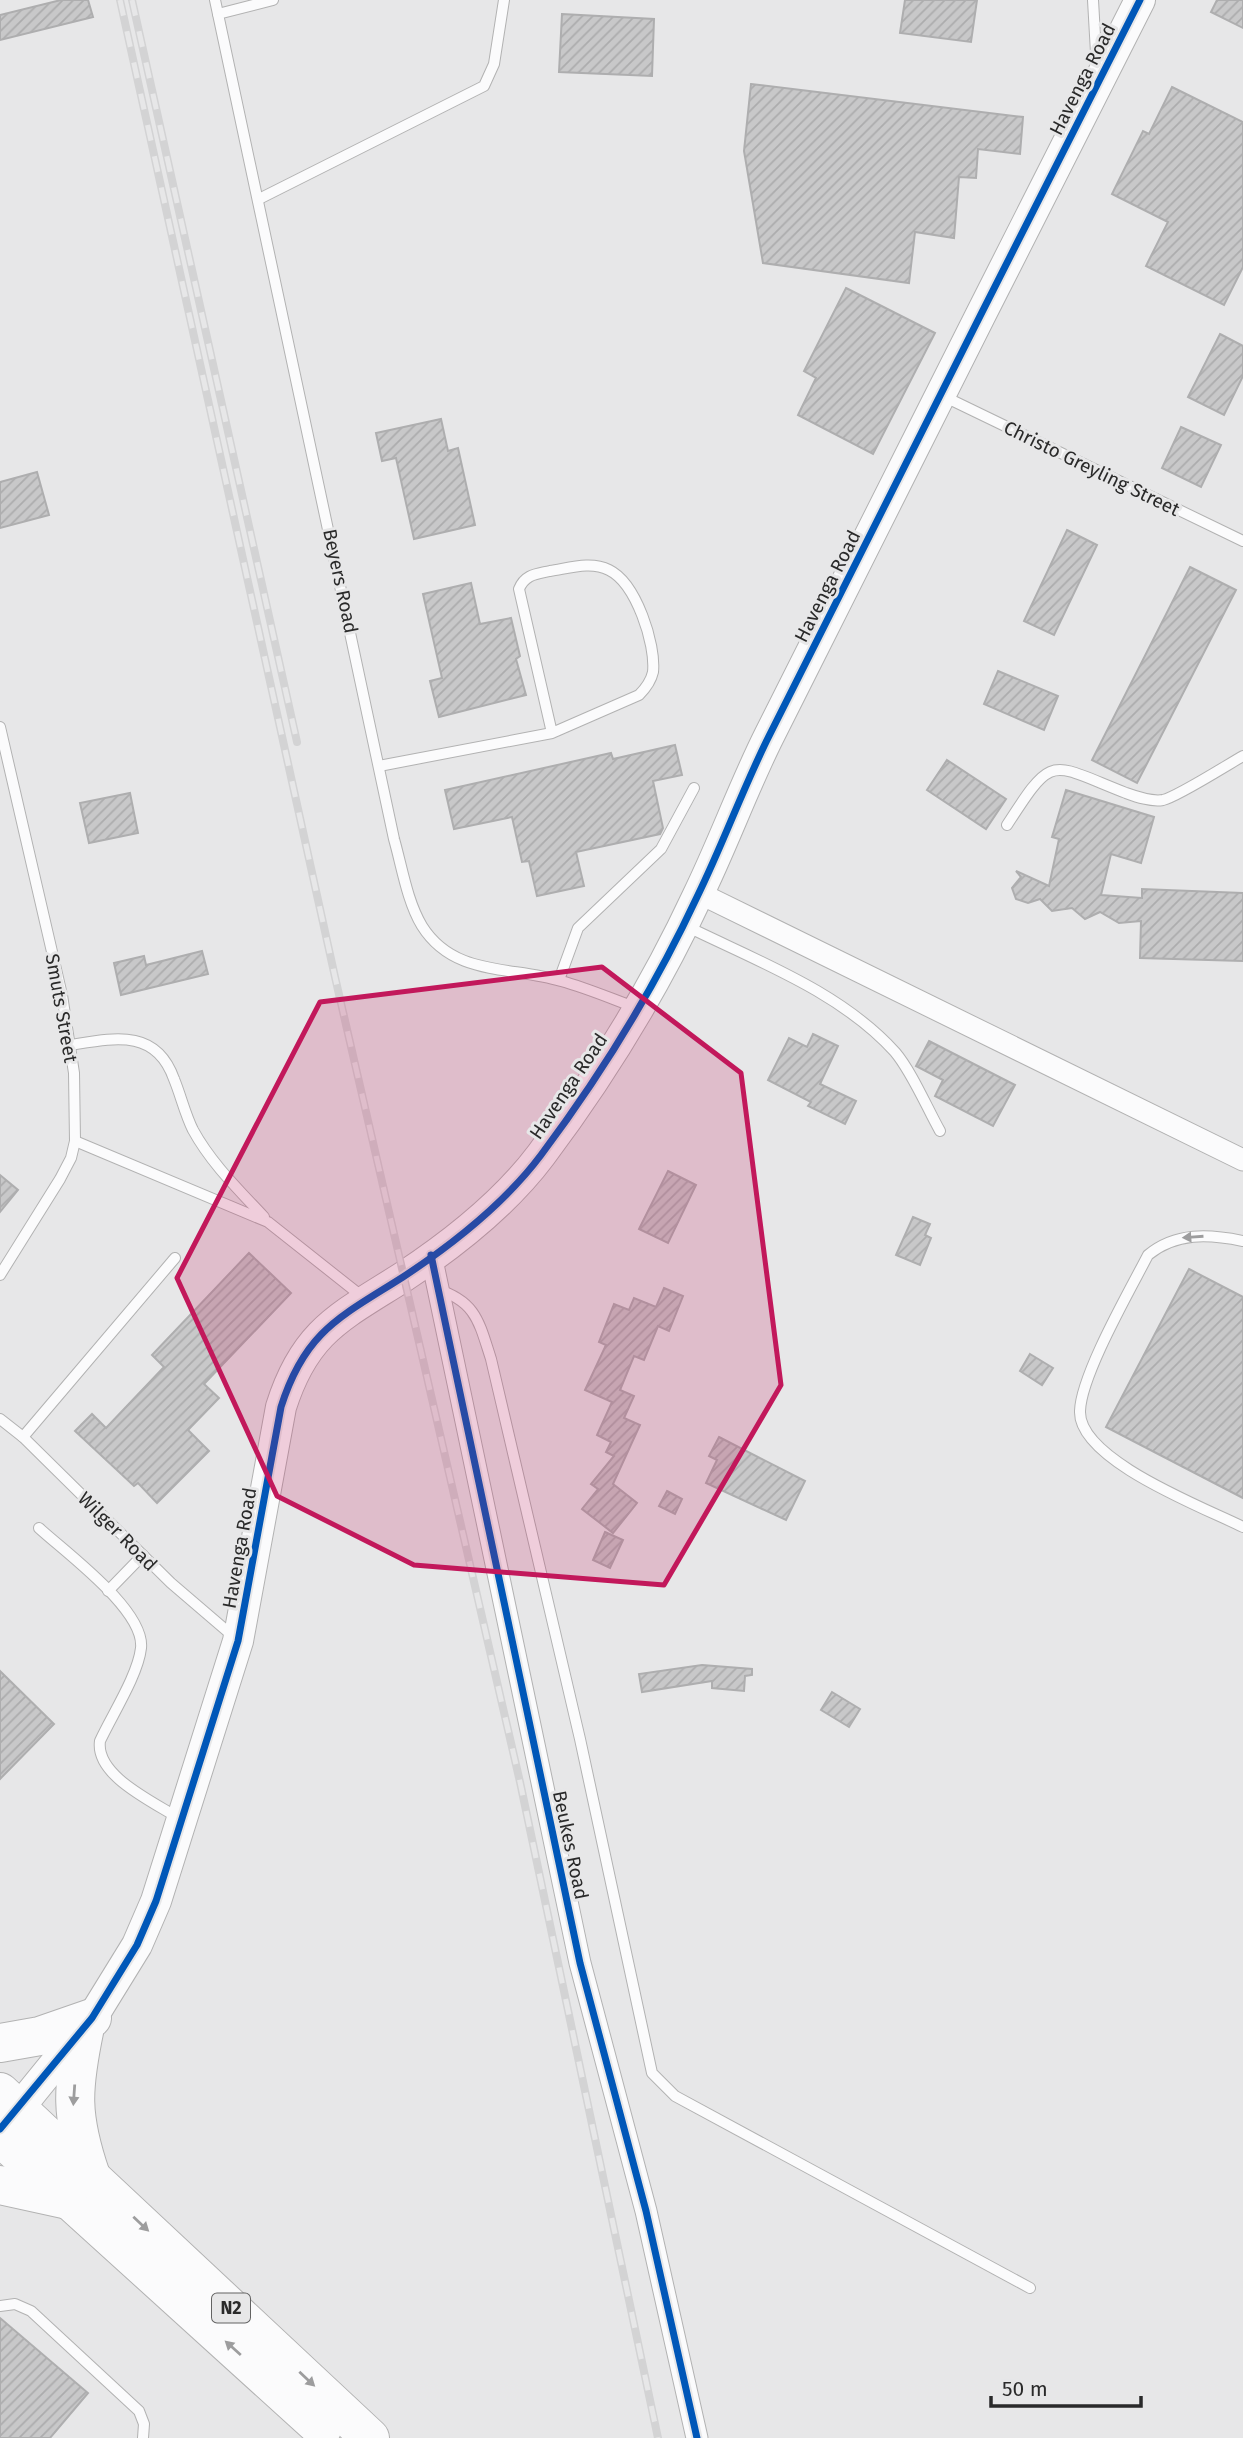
<svg xmlns="http://www.w3.org/2000/svg" width="1243" height="2438" font-family="'Fira Sans',sans-serif">
	<style>
		.building { fill: url(#building-hatch); stroke: #aeaeaf; stroke-width: 2 }
		.lines { fill: none; stroke-linecap: round; stroke-linejoin: round }
		.lane-casing { stroke: #b2b2b2; stroke-width: 12 }
		.street-casing { stroke: #b2b2b2; stroke-width: 23 }
		.secondary-casing { stroke: #b2b2b2; stroke-width: 32 }
		.highway-casing { stroke: #b2b2b2; stroke-width: 40 }
		.lane { stroke: #fbfbfc; stroke-width: 10 }
		.street { stroke: #fbfbfc; stroke-width: 21 }
		.secondary { stroke: #fbfbfc; stroke-width: 30 }
		.highway { stroke: #fbfbfc; stroke-width: 38 }
		.rail-casing { stroke: #d3d3d4; stroke-width: 8 }
		.rail { stroke: #e7e7e8; stroke-width: 5; stroke-dasharray: 16; stroke-linecap: butt }
		.cycleway-casing { stroke: #e7e7e8; stroke-width: 11 }
		.cycleway { stroke: #0057b8; stroke-width: 7 }
		.oneway { fill: #9d9d9e }
		.marked { fill: #c2185b; fill-opacity: 0.2; stroke: #c2185b; stroke-width: 5; stroke-linejoin: round }
		.labels { text-anchor: middle; stroke-width: 6; stroke-linejoin: round; paint-order: stroke }
		.shield { fill: #e7e7e8; stroke: #636363; stroke-width: 2 }
		.shield-label { font-size: 18px; font-weight: bold; fill: #2a2a2a }
		.street-label { font-size: 19px; fill: #2a2a2a; stroke: #e7e7e8 }
	</style>
	<defs>
		<pattern id="building-hatch" width="6" height="6" patternUnits="userSpaceOnUse" patternTransform="scale(1.75)"><rect width="6" height="6" fill="#c8c8c9"/><path d="M-1 1l2-2M0 6l6-6M5 7l2-2" fill="none" stroke="#acacad"/></pattern>
	</defs>
	<rect width="100%" height="100%" fill="#e7e7e8"/>
	<g class="building">
		<path d="M 61,0 L 88,0 L 93,17 L 0,40 L 0,15 Z"/>
		<path d="M 905,0 L 977,0 L 971,42 L 900,33 Z"/>
		<path d="M 1217,0 L 1243,0 L 1243,28 L 1211,12 Z"/>
		<path d="M 562,14 L 654,19 L 652,76 L 559,72 Z"/>
		<path d="M 751,84 L 1023,117 L 1020,154 L 978,149 L 976,178 L 959,177 L 954,238 L 915,232 L 909,283 L 763,263 L 744,151 Z"/>
		<path d="M 1172,87 L 1243,122 L 1243,267 L 1224,305 L 1146,266 L 1168,222 L 1112,194 L 1143,131 L 1149,134 Z"/>
		<path d="M 846,288 L 935,333 L 873,454 L 798,415 L 816,378 L 804,371 Z"/>
		<path d="M 1220,334 L 1243,346 L 1243,376 L 1224,415 L 1188,397 Z"/>
		<path d="M 441,419 L 448,451 L 458,448 L 475,525 L 414,539 L 396,458 L 382,461 L 376,433 Z"/>
		<path d="M 1181,427 L 1221,445 L 1201,487 L 1162,468 Z"/>
		<path d="M 37,472 L 49,515 L 0,528 L 0,482 Z"/>
		<path d="M 1067,530 L 1097,545 L 1054,635 L 1024,621 Z"/>
		<path d="M 1190,567 L 1236,590 L 1137,783 L 1092,760 Z"/>
		<path d="M 471,583 L 480,624 L 511,618 L 520,656 L 516,659 L 526,695 L 439,717 L 430,681 L 442,678 L 423,594 Z"/>
		<path d="M 998,671 L 1058,696 L 1044,730 L 984,704 Z"/>
		<path d="M 675,745 L 682,775 L 653,781 L 663,828 L 660,834 L 576,852 L 584,886 L 537,896 L 529,861 L 522,862 L 512,817 L 454,829 L 445,790 L 611,753 L 613,759 Z"/>
		<path d="M 947,760 L 1006,799 L 986,829 L 927,790 Z"/>
		<path d="M 1066,790 L 1154,817 L 1141,863 L 1111,854 L 1101,895 L 1142,898 L 1142,889 L 1243,893 L 1243,961 L 1140,958 L 1141,921 L 1119,923 L 1100,912 L 1085,919 L 1072,908 L 1052,911 L 1040,899 L 1028,903 L 1016,899 L 1012,888 L 1021,877 L 1016,871 L 1049,886 L 1059,839 L 1052,837 Z"/>
		<path d="M 130,793 L 138,833 L 89,843 L 80,803 Z"/>
		<path d="M 202,951 L 208,974 L 121,995 L 114,963 L 144,956 L 146,965 Z"/>
		<path d="M 813,1034 L 838,1046 L 820,1084 L 856,1101 L 845,1124 L 808,1106 L 811,1102 L 768,1080 L 789,1038 L 807,1047 Z"/>
		<path d="M 929,1041 L 1015,1085 L 993,1126 L 935,1096 L 943,1080 L 916,1066 Z"/>
		<path d="M 668,1171 L 696,1185 L 668,1243 L 639,1229 Z"/>
		<path d="M 0,1175 L 18,1190 L 0,1212 Z"/>
		<path d="M 913,1217 L 930,1224 L 925,1235 L 931,1238 L 920,1265 L 896,1255 Z"/>
		<path d="M 249,1253 L 291,1293 L 204,1384 L 219,1398 L 188,1430 L 209,1451 L 157,1503 L 138,1483 L 134,1486 L 75,1431 L 92,1414 L 106,1428 L 164,1367 L 152,1355 Z"/>
		<path d="M 1189,1269 L 1243,1297 L 1243,1498 L 1106,1427 Z"/>
		<path d="M 664,1288 L 683,1296 L 669,1331 L 658,1326 L 644,1360 L 634,1356 L 620,1390 L 634,1396 L 624,1418 L 640,1425 L 613,1484 L 637,1503 L 613,1533 L 582,1509 L 598,1489 L 591,1484 L 614,1456 L 606,1452 L 611,1442 L 597,1435 L 612,1402 L 585,1390 L 606,1345 L 599,1342 L 614,1304 L 629,1310 L 634,1298 L 656,1307 Z"/>
		<path d="M 1030,1354 L 1053,1368 L 1042,1385 L 1020,1371 Z"/>
		<path d="M 719,1437 L 805,1481 L 786,1520 L 706,1483 L 717,1460 L 709,1456 Z"/>
		<path d="M 667,1491 L 682,1499 L 675,1514 L 659,1506 Z"/>
		<path d="M 605,1532 L 623,1540 L 610,1568 L 593,1560 Z"/>
		<path d="M 702,1665 L 752,1669 L 752,1675 L 745,1676 L 744,1691 L 712,1688 L 712,1681 L 642,1692 L 639,1674 Z"/>
		<path d="M 0,1671 L 54,1724 L 0,1779 Z"/>
		<path d="M 832,1692 L 860,1709 L 849,1727 L 821,1710 Z"/>
		<path d="M 0,2318 L 88,2393 L 50,2438 L 0,2438 Z"/>
	</g>
	<g class="lines">
		<g class="lane-casing">
			<g id="lane">
				<path d="M 215,0 L 394,839 C 402,867 407,901 422,926 C 454,977 512,966 561,981 C 587,988 612,999 637,1008"/>
				<path d="M 1093,0 L 1097,71"/>
				<path d="M 218,14 L 273,0"/>
				<path d="M 259,199 L 484,86 L 494,64 L 504,0"/>
				<path d="M 943,396 L 1243,541"/>
				<path d="M 0,727 L 62,995 L 74,1073 L 75,1141 L 71,1158 L 60,1179 L 0,1275"/>
				<path d="M 379,766 L 552,733 L 639,695 C 646,688 651,681 653,672 C 656,644 636,583 609,570 C 591,561 570,568 550,571 C 537,574 525,574 519,589 L 552,733"/>
				<path d="M 1007,825 C 1054,752 1049,763 1126,793 C 1137,797 1151,802 1163,800 C 1177,797 1227,765 1243,756"/>
				<path d="M 686,926 C 757,961 841,992 895,1052 C 912,1072 927,1108 940,1131"/>
				<path d="M 559,980 L 578,928 L 661,849 L 694,788"/>
				<path d="M 70,1045 C 114,1038 156,1028 174,1079 C 181,1096 185,1114 193,1130 C 211,1163 238,1189 264,1217"/>
				<path d="M 75,1141 L 268,1222 L 364,1298"/>
				<path d="M 1243,1241 C 1209,1234 1176,1232 1148,1255 C 1130,1290 1081,1375 1080,1411 C 1078,1460 1205,1508 1243,1527"/>
				<path d="M 436,1289 C 476,1301 479,1322 491,1359 L 580,1739 L 652,2073 L 675,2096 L 1030,2288"/>
				<path d="M 0,1419 L 23,1437 L 171,1583 L 234,1637"/>
				<path d="M 23,1437 L 175,1258"/>
				<path d="M 39,1528 C 65,1552 145,1610 141,1648 C 138,1675 112,1715 100,1741 C 95,1776 154,1802 180,1819"/>
				<path d="M 108,1591 L 143,1555"/>
				<path d="M 0,2306 L 15,2304 L 31,2311 L 139,2411 L 144,2424 L 143,2438"/>
			</g>
		</g>
		<g class="street-casing">
			<g id="street">
				<path d="M 699,893 L 1243,1160"/>
				<path d="M 431,1255 L 580,1963 L 646,2211 L 697,2438"/>
			</g>
		</g>
		<g class="secondary-casing">
			<path id="secondary" d="M 6,2124 L 92,2018 L 137,1945 L 156,1901 L 238,1641 L 281,1407 C 305,1331 340,1317 403,1277 C 453,1244 505,1203 541,1155 C 601,1075 655,987 697,897 C 723,844 743,788 769,736 C 893,490 1015,245 1140,0"/>
		</g>
		<g class="highway-casing">
			<g id="highway">
				<path d="M 85,2027 C 72,2089 70,2115 91,2176"/>
				<path d="M 0,2043 L 40,2036 L 92,2018"/>
				<path d="M 0,2092 L 370,2438"/>
				<path d="M 0,2137 L 322,2429"/>
				<path d="M 0,2185 L 68,2200"/>
			</g>
		</g>
		<use href="#lane" class="lane"/>
		<use href="#street" class="street"/>
		<use href="#secondary" class="secondary"/>
		<use href="#highway" class="highway"/>
		<g class="rail-casing">
			<g id="rail">
				<path d="M 120,0 L 335,977 L 520,1782 L 658,2438"/>
				<path d="M 132,0 L 297,742"/>
			</g>
		</g>
		<use href="#rail" class="rail"/>
		<g class="cycleway-casing">
			<g id="cycleway">
				<path d="M 431,1255 L 580,1963 L 646,2211 L 697,2438"/>
				<path d="M 0,2129 L 92,2018 L 137,1945 L 156,1901 L 238,1641 L 281,1407 C 305,1331 340,1317 403,1277 C 453,1244 505,1203 541,1155 C 601,1075 655,987 697,897 C 723,844 743,788 769,736 C 893,490 1015,245 1140,0"/>
			</g>
		</g>
		<use href="#cycleway" class="cycleway"/>
	</g>
	<defs><path id="oneway-solid" d="M-6-.8H1V-3.2L6.5 0L1 3.2V.8H-6Z" transform="scale(1.75)"/></defs>
	<g class="oneway">
		<use href="#oneway-solid" transform="translate(1193 1237) rotate(176)"/>
		<use href="#oneway-solid" transform="translate(74 2095) rotate(94)"/>
		<use href="#oneway-solid" transform="translate(141 2224) rotate(43)"/>
		<use href="#oneway-solid" transform="translate(233 2348) rotate(-138)"/>
		<use href="#oneway-solid" transform="translate(307 2379) rotate(43)"/>
	</g>
	<path class="marked" d="M 602,967 L 741,1073 L 781,1385 L 664,1585 L 414,1565 L 277,1496 L 177,1278 L 320,1002 Z"/>
	<g class="labels">
		<rect class="shield" x="212" y="2293.5" width="38" height="29" rx="5"/>
		<g class="shield-label">
			<text x="231" y="2314">N2</text>
		</g>
		<g class="street-label">
			<text transform="translate(1082 79) rotate(-63)" y="7">Havenga Road</text>
			<text transform="translate(1092 468) rotate(26)" y="7">Christo Greyling Street</text>
			<text transform="translate(341 581) rotate(78)" y="7">Beyers Road</text>
			<text transform="translate(827 586) rotate(-63)" y="7">Havenga Road</text>
			<text transform="translate(62 1008) rotate(80)" y="7">Smuts Street</text>
			<text transform="translate(568 1086) rotate(-56)" y="7">Havenga Road</text>
			<text transform="translate(118 1531) rotate(45)" y="7">Wilger Road</text>
			<text transform="translate(239 1548) rotate(-80)" y="7">Havenga Road</text>
			<text transform="translate(571 1845) rotate(78)" y="7">Beukes Road</text>
		</g>
	</g>
	<path d="M991 2396v10h150v-10" fill="none" stroke="#2a2a2a" stroke-width="3.5"/>
	<text x="1002" y="2396" font-size="21" fill="#2a2a2a" stroke="#e7e7e8" stroke-width="5" paint-order="stroke">50 m</text>
</svg>
